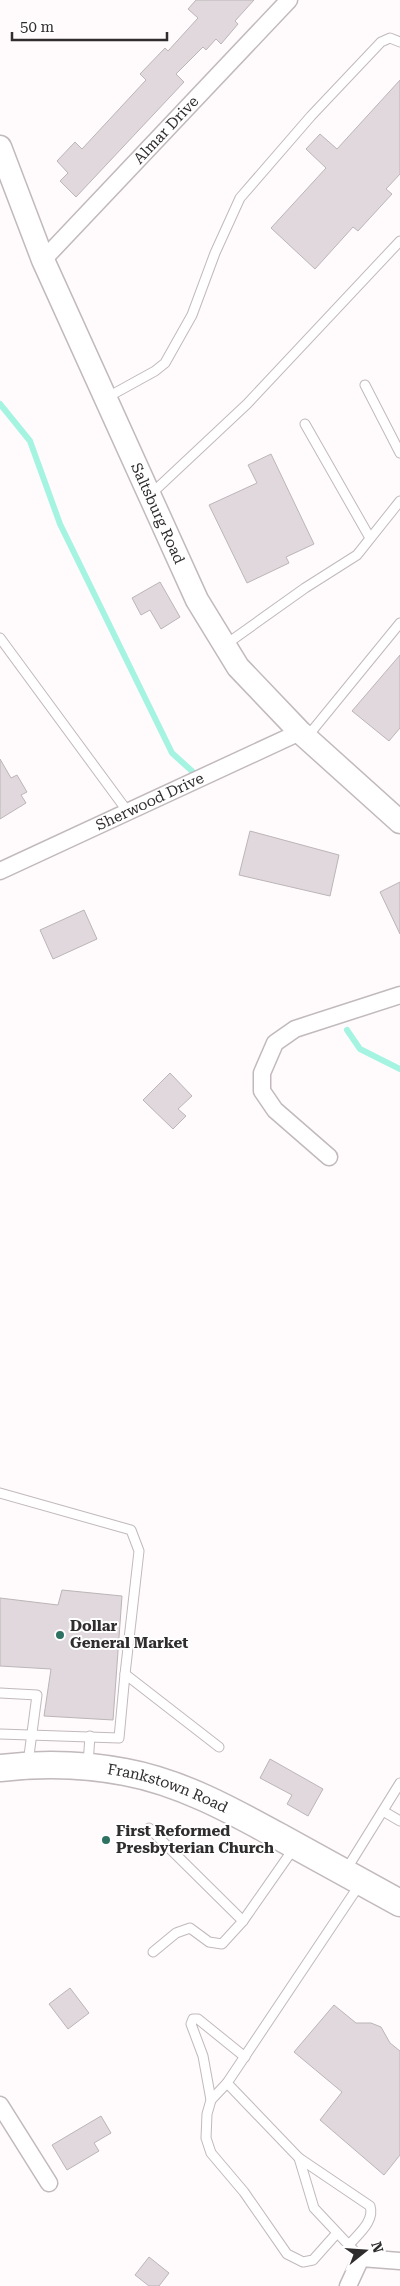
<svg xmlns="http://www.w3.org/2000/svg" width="400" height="2286" font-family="'Roboto Serif',serif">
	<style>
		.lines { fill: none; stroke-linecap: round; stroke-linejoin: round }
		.stream { stroke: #a5f4e1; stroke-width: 6 }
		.building { fill: #e0d8dc; stroke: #bcb5b8 }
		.lane-casing { stroke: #c1b9bd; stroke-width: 11 }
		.street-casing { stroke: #c1b9bd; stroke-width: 19 }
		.secondary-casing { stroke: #c1b9bd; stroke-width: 25 }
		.primary-casing { stroke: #c1b9bd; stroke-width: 29 }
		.lane { stroke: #fff; stroke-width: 9 }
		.street { stroke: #fff; stroke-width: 16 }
		.secondary { stroke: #fff; stroke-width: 22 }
		.primary { stroke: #fff; stroke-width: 26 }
		.poi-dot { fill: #2d7162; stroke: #fff; stroke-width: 2 }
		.labels { text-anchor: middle; stroke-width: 4; stroke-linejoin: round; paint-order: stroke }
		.street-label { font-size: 15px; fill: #302d2e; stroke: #fff }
		.poi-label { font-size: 15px; font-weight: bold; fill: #302d2e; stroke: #fff; text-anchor: start }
	</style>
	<rect width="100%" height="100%" fill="#fffafc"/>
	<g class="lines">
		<g class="stream">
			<path d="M 0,404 L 30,441 L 60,524 L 172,753 L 193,772"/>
			<path d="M 347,1030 L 360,1049 L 400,1069"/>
		</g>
	</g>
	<g class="building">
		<path d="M 196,0 L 254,0 L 235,21 L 238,24 L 221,44 L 216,39 L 206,50 L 203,47 L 176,74 L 184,82 L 76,197 L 60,181 L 68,173 L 57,161 L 75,142 L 82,149 L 146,80 L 140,74 L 165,48 L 168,51 L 198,18 L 188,9 Z"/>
		<path d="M 400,80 L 400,174 L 386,189 L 392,194 L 358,231 L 353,227 L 315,269 L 271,228 L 326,168 L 306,149 L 320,134 L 337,149 Z"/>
		<path d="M 271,454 L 314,544 L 286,557 L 289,563 L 247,583 L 209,505 L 257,483 L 248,465 Z"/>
		<path d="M 160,582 L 180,617 L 161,629 L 150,610 L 141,615 L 132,598 Z"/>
		<path d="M 400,655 L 400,728 L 389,741 L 352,711 Z"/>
		<path d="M 0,759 L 11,778 L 17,775 L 27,792 L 21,795 L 26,803 L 0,819 Z"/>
		<path d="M 250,831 L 339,855 L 330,896 L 239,875 Z"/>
		<path d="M 400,882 L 400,934 L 380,892 Z"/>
		<path d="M 84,910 L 97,939 L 53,959 L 40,930 Z"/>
		<path d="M 170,1073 L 192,1096 L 178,1109 L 186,1116 L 173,1129 L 143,1100 Z"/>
		<path d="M 62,1590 L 122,1596 L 113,1720 L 44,1716 L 51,1669 L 0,1666 L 0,1598 L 58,1605 Z"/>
		<path d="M 270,1759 L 323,1789 L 308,1816 L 287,1804 L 292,1795 L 260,1778 Z"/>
		<path d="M 70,1988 L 89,2013 L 68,2029 L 49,2004 Z"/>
		<path d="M 334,2005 L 356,2023 L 371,2023 L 381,2027 L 390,2043 L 400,2051 L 400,2155 L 384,2175 L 320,2120 L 342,2092 L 294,2052 Z"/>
		<path d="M 101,2116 L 111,2133 L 94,2143 L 99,2151 L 67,2170 L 52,2145 Z"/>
		<path d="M 149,2257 L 169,2273 L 159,2286 L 149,2286 L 135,2275 Z"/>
	</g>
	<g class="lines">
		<g class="lane-casing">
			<g id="lane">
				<path d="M 365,385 L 400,453"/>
				<path d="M 106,398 L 155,371 L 165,363 L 192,315 L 215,253 L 240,198 L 311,116 L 381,42 L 390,38 L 400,42"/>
				<path d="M 305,424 L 370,538"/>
				<path d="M 150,495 L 247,404 L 400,241"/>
				<path d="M 0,638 L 128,812"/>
				<path d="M 225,645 L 305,588 L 357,555 L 400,501"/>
				<path d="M 307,737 L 400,623"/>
				<path d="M 0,1493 L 131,1530 L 139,1551 L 125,1674"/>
				<path d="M 0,1693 L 37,1695 L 28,1763"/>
				<path d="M 0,1734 L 119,1738 L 125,1674 L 219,1747"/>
				<path d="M 88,1764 L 90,1736"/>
				<path d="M 383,1811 L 400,1821"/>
				<path d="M 149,1828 L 243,1921 L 294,1848"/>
				<path d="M 346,1870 L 400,1783"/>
				<path d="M 360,1884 L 227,2083 L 299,2158 L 314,2208 L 361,2258"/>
				<path d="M 153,1952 L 176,1933 L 190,1928 L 209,1942 L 222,1944 L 243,1921"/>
				<path d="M 245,2057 L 198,2019 L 193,2019 L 191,2024 L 203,2056 L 211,2100 L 207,2114 L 206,2138 L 211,2153 L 244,2192 L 287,2254 L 303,2262 L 313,2260 L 337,2233"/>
				<path d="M 211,2100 L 227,2083"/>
				<path d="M 299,2158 L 370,2206 C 375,2221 358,2234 349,2245"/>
			</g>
		</g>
		<g class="street-casing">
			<g id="street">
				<path id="s1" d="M 43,260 L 289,0"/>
				<path id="s2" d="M 0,871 L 300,732"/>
				<path d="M 329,1157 L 275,1110 L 262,1091 L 262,1073 L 275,1043 L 295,1029 L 400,995"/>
				<path d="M 0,2105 L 49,2183"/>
				<path d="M 348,2286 L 361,2258 L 400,2261"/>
			</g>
		</g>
		<g class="secondary-casing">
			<g id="secondary">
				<path id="s3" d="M 0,147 L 43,260 L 197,600 L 238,667 L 300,732 L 400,822"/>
			</g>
		</g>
		<g class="primary-casing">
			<g id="primary">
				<path id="s4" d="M 0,1768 C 42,1763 84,1764 125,1772 C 180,1782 231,1810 280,1837 C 320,1859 360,1881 400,1903"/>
			</g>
		</g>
		<use href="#lane" class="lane"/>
		<use href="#street" class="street"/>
		<use href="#secondary" class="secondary"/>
		<use href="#primary" class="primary"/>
	</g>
	<g class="poi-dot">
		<circle cx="60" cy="1635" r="5"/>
		<circle cx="106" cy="1840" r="5"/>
	</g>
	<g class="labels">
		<g class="street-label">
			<text dy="5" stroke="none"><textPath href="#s1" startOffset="179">Almar Drive</textPath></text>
			<text dy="5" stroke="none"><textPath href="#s3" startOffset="399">Saltsburg Road</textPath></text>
			<text dy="5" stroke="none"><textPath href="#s2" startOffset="165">Sherwood Drive</textPath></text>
			<text dy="5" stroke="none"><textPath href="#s4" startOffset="171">Frankstown Road</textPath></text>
		</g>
		<g class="poi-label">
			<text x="70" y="1631">Dollar<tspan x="70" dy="17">General Market</tspan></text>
			<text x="116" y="1836">First Reformed<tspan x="116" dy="17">Presbyterian Church</tspan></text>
		</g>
	</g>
	<g transform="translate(365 2251) rotate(73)" stroke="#ffffff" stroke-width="4" paint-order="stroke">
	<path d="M0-4L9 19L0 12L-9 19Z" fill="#302d2e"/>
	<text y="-8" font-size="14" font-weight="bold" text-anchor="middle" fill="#302d2e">N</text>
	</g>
	<path d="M12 32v8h155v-8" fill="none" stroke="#302d2e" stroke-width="2.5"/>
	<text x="20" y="32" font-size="15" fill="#302d2e" stroke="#ffffff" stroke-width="4" paint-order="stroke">50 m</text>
</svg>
